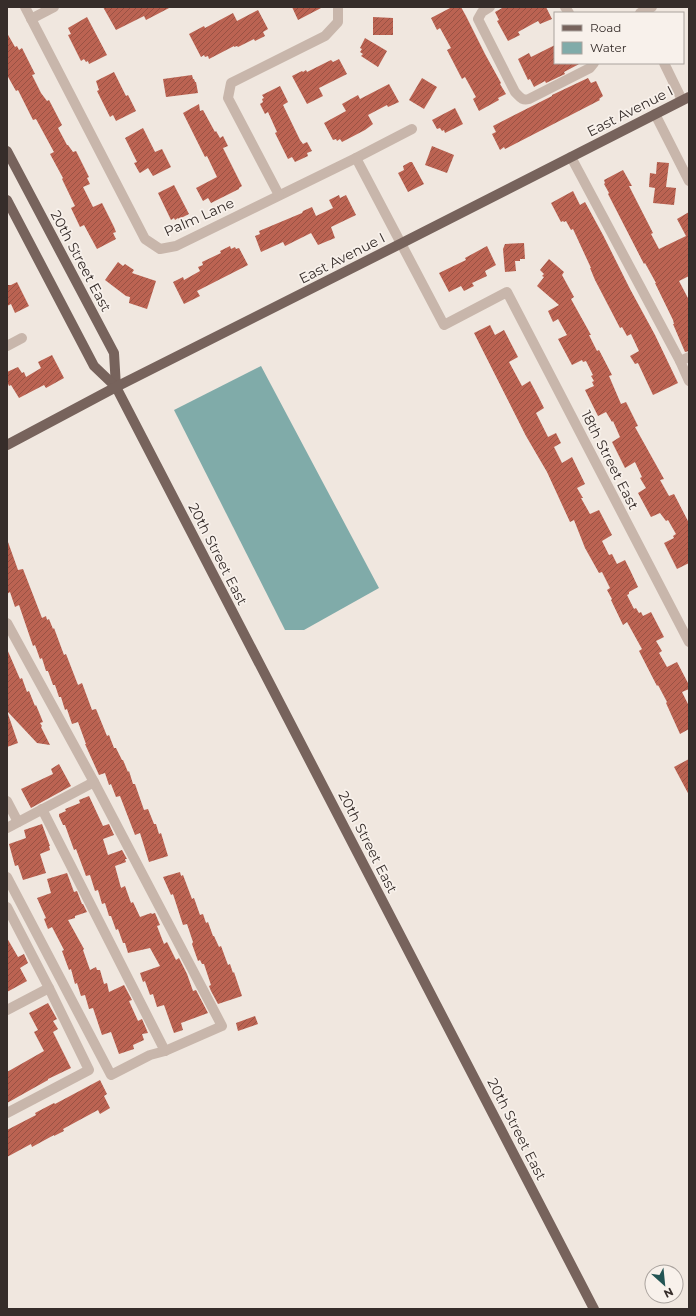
<svg xmlns="http://www.w3.org/2000/svg" width="696" height="1316" font-family="Montserrat,sans-serif">
	<style>
		.water { fill: #80aba9 }
		.building { fill: url(#building-hatch) }
		.lines { fill: none; stroke-linecap: round; stroke-linejoin: round }
		.minor { stroke: #c8b6ab; stroke-width: 10 }
		.major { stroke: #77635c; stroke-width: 10 }
		.labels { text-anchor: middle; stroke-width: 3.5; stroke-linejoin: round; paint-order: stroke }
		.street-label { font-size: 14px; fill: #362d2a; stroke: #f8f1eb }
	</style>
	<defs>
		<pattern id="building-hatch" width="6" height="6" patternUnits="userSpaceOnUse"><rect width="6" height="6" fill="#bb6352"/><path d="M-1 1l2-2M0 6l6-6M5 7l2-2" fill="none" stroke="#995244"/></pattern>
	</defs>
	<rect width="100%" height="100%" fill="#f0e7df"/>
	<path class="water" d="M 261,366 L 379,588 L 304,630 L 285,630 L 174,410 Z"/>
	<g class="building">
		<path d="M 103,7 L 171,7 L 146,20 L 144,16 L 116,30 Z"/>
		<path d="M 292,7 L 323,7 L 298,20 Z"/>
		<path d="M 452,7 L 461,7 L 466,16 L 485,54 L 501,83 L 500,84 L 506,94 L 498,98 L 499,100 L 479,111 L 473,99 L 476,97 L 465,77 L 462,79 L 447,50 L 451,48 L 440,28 L 437,30 L 431,18 Z"/>
		<path d="M 504,7 L 546,7 L 552,19 L 540,24 L 538,21 L 518,32 L 520,35 L 508,41 L 497,21 L 499,20 L 495,12 Z"/>
		<path d="M 258,10 L 268,29 L 263,32 L 265,36 L 255,41 L 254,39 L 238,47 L 237,46 L 234,47 L 234,46 L 209,59 L 208,56 L 205,57 L 204,55 L 201,57 L 189,34 L 204,26 L 205,28 L 233,13 L 237,21 Z"/>
		<path d="M 87,17 L 107,55 L 89,64 L 88,61 L 86,62 L 84,59 L 81,61 L 68,35 L 71,34 L 68,28 Z"/>
		<path d="M 373,17 L 393,18 L 393,35 L 373,35 Z"/>
		<path d="M 7,33 L 15,47 L 17,46 L 19,50 L 22,48 L 35,74 L 32,75 L 41,93 L 47,101 L 49,100 L 62,125 L 58,128 L 67,145 L 68,145 L 73,152 L 76,151 L 89,177 L 87,178 L 90,184 L 83,187 L 93,207 L 102,203 L 114,227 L 116,232 L 113,233 L 116,239 L 97,249 L 84,225 L 80,227 L 71,208 L 75,206 L 62,179 L 63,178 L 50,154 L 54,152 L 36,119 L 33,120 L 18,90 L 16,91 L 7,75 Z"/>
		<path d="M 365,38 L 387,51 L 378,67 L 361,56 L 363,54 L 360,52 L 362,49 L 360,48 Z"/>
		<path d="M 555,45 L 555,63 L 581,63 L 564,72 L 565,74 L 546,83 L 545,81 L 534,87 L 530,79 L 528,80 L 518,59 L 529,53 L 531,57 Z"/>
		<path d="M 339,59 L 347,74 L 319,88 L 323,96 L 307,104 L 292,76 L 302,71 L 303,72 L 306,70 L 307,72 L 331,60 L 333,62 Z"/>
		<path d="M 114,72 L 126,96 L 128,95 L 136,111 L 116,121 L 113,115 L 110,117 L 97,91 L 99,90 L 96,81 Z"/>
		<path d="M 192,75 L 193,79 L 194,79 L 195,82 L 196,82 L 198,93 L 166,97 L 163,79 Z"/>
		<path d="M 422,78 L 437,87 L 424,109 L 409,100 Z"/>
		<path d="M 588,78 L 591,83 L 596,81 L 603,96 L 599,99 L 600,100 L 505,149 L 504,147 L 500,150 L 492,134 L 496,132 L 493,126 L 552,96 L 552,95 Z"/>
		<path d="M 389,84 L 399,102 L 388,107 L 387,105 L 368,115 L 373,124 L 365,130 L 342,142 L 340,139 L 337,141 L 336,139 L 333,140 L 324,123 L 346,111 L 342,104 L 358,95 L 360,99 Z"/>
		<path d="M 280,86 L 288,102 L 283,105 L 300,140 L 303,144 L 307,142 L 312,151 L 307,153 L 308,156 L 295,162 L 292,157 L 288,159 L 275,133 L 277,132 L 268,112 L 265,114 L 260,104 L 263,102 L 262,99 L 264,98 L 262,95 Z"/>
		<path d="M 199,104 L 200,111 L 203,110 L 215,132 L 216,131 L 220,138 L 223,136 L 228,146 L 223,148 L 242,186 L 239,188 L 239,189 L 211,203 L 208,198 L 203,201 L 196,188 L 217,177 L 207,156 L 205,157 L 183,113 Z"/>
		<path d="M 455,108 L 463,124 L 445,133 L 444,130 L 442,131 L 440,128 L 437,129 L 432,120 Z"/>
		<path d="M 143,128 L 155,152 L 162,149 L 171,167 L 153,176 L 148,168 L 140,173 L 139,172 L 134,163 L 137,162 L 125,138 Z"/>
		<path d="M 432,146 L 454,155 L 447,173 L 425,165 Z"/>
		<path d="M 410,162 L 412,162 L 424,184 L 408,192 L 398,173 L 404,170 L 403,166 Z"/>
		<path d="M 657,162 L 669,163 L 666,187 L 676,188 L 674,205 L 653,203 L 655,188 L 649,187 L 650,173 L 656,174 Z"/>
		<path d="M 623,170 L 632,186 L 629,186 L 653,233 L 651,234 L 659,249 L 686,236 L 677,219 L 689,212 L 689,276 L 679,281 L 689,300 L 689,351 L 685,352 L 673,324 L 674,324 L 673,320 L 655,283 L 656,283 L 645,263 L 644,264 L 608,194 L 609,193 L 604,184 L 605,183 L 604,180 Z"/>
		<path d="M 174,185 L 189,214 L 179,219 L 178,218 L 175,220 L 174,218 L 171,220 L 158,193 Z"/>
		<path d="M 573,191 L 580,205 L 585,202 L 603,235 L 630,289 L 655,335 L 678,383 L 653,395 L 638,363 L 635,364 L 630,356 L 639,351 L 631,334 L 627,336 L 622,327 L 620,328 L 595,280 L 590,268 L 591,268 L 573,229 L 571,230 L 566,221 L 564,222 L 563,221 L 561,222 L 551,203 Z"/>
		<path d="M 339,195 L 340,198 L 346,195 L 356,215 L 331,227 L 335,238 L 318,245 L 311,233 L 285,246 L 283,242 L 261,252 L 255,236 L 260,234 L 259,231 L 302,213 L 303,211 L 312,207 L 316,216 L 333,208 L 329,200 Z"/>
		<path d="M 524,243 L 525,259 L 520,259 L 520,261 L 515,261 L 516,271 L 505,272 L 503,249 L 505,244 Z"/>
		<path d="M 230,246 L 231,249 L 235,247 L 236,249 L 239,248 L 248,265 L 197,291 L 200,296 L 184,304 L 173,282 L 183,277 L 184,280 L 200,271 L 198,267 L 203,265 L 202,262 L 221,253 L 220,251 Z"/>
		<path d="M 487,246 L 496,265 L 485,271 L 487,276 L 472,283 L 474,286 L 464,291 L 461,286 L 449,292 L 439,273 L 466,260 L 465,258 Z"/>
		<path d="M 549,259 L 564,272 L 562,275 L 574,297 L 571,299 L 591,335 L 589,335 L 597,351 L 599,350 L 612,375 L 609,376 L 621,404 L 626,402 L 638,426 L 635,427 L 664,479 L 660,480 L 669,496 L 674,494 L 689,523 L 689,563 L 677,569 L 664,543 L 674,538 L 673,536 L 676,534 L 668,520 L 666,521 L 660,513 L 651,517 L 638,493 L 646,488 L 640,478 L 642,477 L 635,462 L 625,468 L 612,442 L 620,437 L 613,421 L 612,422 L 606,412 L 598,416 L 585,390 L 594,386 L 592,382 L 594,381 L 591,376 L 593,375 L 586,361 L 583,362 L 582,360 L 572,365 L 558,339 L 567,335 L 558,319 L 553,322 L 548,311 L 559,305 L 537,286 L 544,277 L 542,276 L 544,274 L 540,270 Z"/>
		<path d="M 118,262 L 123,266 L 125,264 L 134,270 L 132,273 L 156,281 L 147,309 L 129,303 L 130,297 L 126,296 L 105,280 Z"/>
		<path d="M 17,282 L 29,306 L 15,313 L 11,304 L 7,306 L 7,285 L 11,285 Z"/>
		<path d="M 490,325 L 495,335 L 504,330 L 518,357 L 509,362 L 522,386 L 530,381 L 539,398 L 544,408 L 536,413 L 548,437 L 556,433 L 561,443 L 554,447 L 562,463 L 572,457 L 585,484 L 577,488 L 583,498 L 581,498 L 590,514 L 599,510 L 612,535 L 602,541 L 609,555 L 612,554 L 617,564 L 625,560 L 630,570 L 638,587 L 629,592 L 629,594 L 627,595 L 634,609 L 636,608 L 639,613 L 641,612 L 643,616 L 651,612 L 664,637 L 656,641 L 662,651 L 659,653 L 667,667 L 677,662 L 689,685 L 689,689 L 682,692 L 689,706 L 689,729 L 680,734 L 666,703 L 667,702 L 658,685 L 657,686 L 639,651 L 642,649 L 627,622 L 623,625 L 611,600 L 612,599 L 607,590 L 610,588 L 602,572 L 599,573 L 585,548 L 574,520 L 570,522 L 547,472 L 526,436 L 474,333 Z"/>
		<path d="M 52,355 L 64,378 L 46,388 L 44,385 L 19,398 L 11,385 L 9,386 L 7,381 L 7,372 L 18,367 L 22,373 L 24,372 L 26,377 L 41,368 L 38,362 Z"/>
		<path d="M 7,542 L 8,542 L 18,570 L 23,569 L 42,618 L 46,616 L 47,620 L 49,619 L 53,629 L 54,628 L 64,655 L 66,654 L 78,685 L 82,683 L 92,710 L 96,709 L 107,736 L 109,735 L 114,748 L 116,748 L 122,760 L 123,760 L 128,772 L 129,771 L 133,784 L 135,784 L 144,810 L 148,809 L 154,824 L 156,824 L 159,834 L 161,833 L 168,856 L 149,862 L 140,833 L 135,835 L 120,796 L 116,797 L 111,784 L 109,785 L 105,773 L 99,775 L 85,744 L 86,744 L 78,722 L 72,724 L 67,709 L 65,710 L 61,697 L 59,697 L 55,685 L 53,685 L 48,671 L 46,671 L 42,658 L 40,659 L 35,645 L 33,646 L 19,605 L 15,607 L 10,592 L 7,594 Z"/>
		<path d="M 7,649 L 20,679 L 22,678 L 27,692 L 29,691 L 35,706 L 36,705 L 43,722 L 40,723 L 42,726 L 41,727 L 50,745 L 37,743 L 7,711 Z"/>
		<path d="M 7,714 L 8,714 L 18,743 L 7,747 Z"/>
		<path d="M 689,759 L 689,795 L 674,767 Z"/>
		<path d="M 59,764 L 71,786 L 31,808 L 21,789 L 53,774 L 51,769 Z"/>
		<path d="M 89,796 L 103,826 L 109,824 L 114,835 L 103,839 L 108,855 L 122,850 L 127,859 L 125,859 L 126,862 L 115,866 L 121,888 L 125,886 L 131,903 L 133,902 L 140,917 L 151,913 L 152,914 L 155,913 L 160,925 L 157,926 L 164,944 L 167,942 L 176,960 L 179,958 L 187,974 L 193,991 L 196,990 L 208,1013 L 181,1023 L 183,1030 L 174,1033 L 164,1005 L 157,1007 L 153,994 L 150,995 L 145,981 L 143,982 L 140,973 L 160,966 L 150,948 L 128,953 L 125,943 L 123,943 L 118,929 L 116,930 L 111,916 L 109,916 L 105,903 L 102,904 L 98,890 L 95,891 L 90,875 L 86,876 L 76,849 L 74,850 L 65,825 L 63,825 L 59,816 L 59,814 L 66,811 L 65,809 L 80,803 L 79,800 Z"/>
		<path d="M 42,824 L 50,846 L 49,846 L 50,850 L 40,854 L 46,873 L 23,880 L 18,865 L 15,866 L 9,844 L 26,838 L 24,830 Z"/>
		<path d="M 180,872 L 181,876 L 183,875 L 192,899 L 194,898 L 200,915 L 203,914 L 206,923 L 208,922 L 213,936 L 214,936 L 219,947 L 221,946 L 228,965 L 230,964 L 233,973 L 234,972 L 242,996 L 218,1004 L 211,991 L 209,986 L 211,985 L 204,964 L 202,964 L 200,960 L 198,961 L 192,944 L 193,942 L 187,924 L 183,925 L 173,894 L 171,895 L 163,877 Z"/>
		<path d="M 67,873 L 74,892 L 77,891 L 82,904 L 83,904 L 87,912 L 75,916 L 75,918 L 68,920 L 84,949 L 83,950 L 90,970 L 96,967 L 97,970 L 100,970 L 104,984 L 107,983 L 109,992 L 124,985 L 132,1000 L 129,1001 L 138,1021 L 142,1019 L 148,1033 L 142,1034 L 144,1040 L 133,1045 L 134,1049 L 119,1054 L 111,1032 L 102,1035 L 93,1008 L 89,1009 L 85,995 L 81,996 L 77,983 L 75,984 L 71,969 L 69,970 L 62,951 L 64,950 L 52,927 L 48,929 L 44,919 L 46,918 L 37,898 L 51,893 L 47,879 Z"/>
		<path d="M 7,938 L 18,957 L 24,954 L 28,963 L 20,968 L 27,981 L 7,992 Z"/>
		<path d="M 48,1003 L 57,1019 L 53,1021 L 58,1029 L 53,1032 L 71,1068 L 48,1079 L 48,1080 L 7,1103 L 7,1072 L 44,1051 L 34,1032 L 38,1030 L 29,1013 Z"/>
		<path d="M 255,1016 L 258,1024 L 238,1031 L 236,1023 Z"/>
		<path d="M 100,1080 L 107,1094 L 104,1096 L 110,1108 L 100,1114 L 98,1110 L 63,1129 L 64,1131 L 54,1136 L 54,1135 L 32,1147 L 31,1144 L 7,1157 L 7,1130 L 36,1115 L 35,1113 L 54,1103 L 55,1104 Z"/>
	</g>
	<g class="lines">
		<g class="minor">
			<path d="M 25,7 L 145,239 L 160,249 L 176,246 L 356,158 L 412,129"/>
			<path d="M 490,7 L 482,12 L 478,19 L 515,92 C 520,97 522,101 529,99 L 590,68 L 594,63"/>
			<path d="M 565,7 L 569,13"/>
			<path d="M 640,13 L 652,7"/>
			<path d="M 31,19 L 54,7"/>
			<path d="M 664,63 L 682,100"/>
			<path d="M 655,114 L 689,181"/>
			<path d="M 571,157 L 680,361 L 689,381"/>
			<path d="M 356,158 L 444,325 L 507,292 L 689,642"/>
			<path d="M 279,195 L 228,98 L 231,83 L 325,36 L 338,22 L 338,7"/>
			<path d="M 7,346 L 22,338"/>
			<path d="M 680,361 L 689,357"/>
			<path d="M 7,623 L 94,782 L 222,1026 L 165,1051 L 150,1055 L 111,1075 L 7,877"/>
			<path d="M 7,801 L 18,822"/>
			<path d="M 42,809 L 165,1051"/>
			<path d="M 7,828 L 94,782"/>
			<path d="M 7,907 L 49,988 L 89,1070 L 7,1113"/>
			<path d="M 7,1010 L 49,988"/>
		</g>
		<g class="major">
			<path d="M 7,151 L 114,353 L 116,387"/>
			<path d="M 7,200 L 94,366 L 116,387 L 594,1309"/>
			<path d="M 7,445 L 116,387 L 402,243 L 689,97"/>
		</g>
	</g>
	<g class="labels">
		<g class="street-label">
			<text transform="translate(630 111) rotate(-27)" y="5">East Avenue I</text>
			<text transform="translate(199 217) rotate(-24)" y="5">Palm Lane</text>
			<text transform="translate(342 258) rotate(-27)" y="5">East Avenue I</text>
			<text transform="translate(81 261) rotate(62)" y="5">20th Street East</text>
			<text transform="translate(610 460) rotate(63)" y="5">18th Street East</text>
			<text transform="translate(218 554) rotate(63)" y="5">20th Street East</text>
			<text transform="translate(368 842) rotate(63)" y="5">20th Street East</text>
			<text transform="translate(517 1129) rotate(63)" y="5">20th Street East</text>
		</g>
	</g>
	<rect width="696" height="1316" fill="none" stroke="#362d2a" stroke-width="16"/>
	<rect x="554" y="12" width="130" height="52" fill="#f8f1eb" stroke="#aaa39e"/>
	<rect x="562" y="25" width="20" height="6" fill="#77635c" stroke="#aaa39e"/>
	<text x="590" y="32" font-size="12" fill="#362d2a">Road</text>
	<rect x="562" y="42" width="20" height="12" fill="#80aba9" stroke="#aaa39e"/>
	<text x="590" y="52" font-size="12" fill="#362d2a">Water</text>
	<g transform="translate(664 1284) rotate(153)"><circle r="19" fill="#f8f1eb" stroke="#aaa39e"/>
	<path d="M0-3L7 15L0 10L-7 15Z" fill="#235453"/>
	<text y="-6" font-size="11" font-weight="bold" text-anchor="middle" fill="#362d2a">N</text>
	</g>
</svg>
